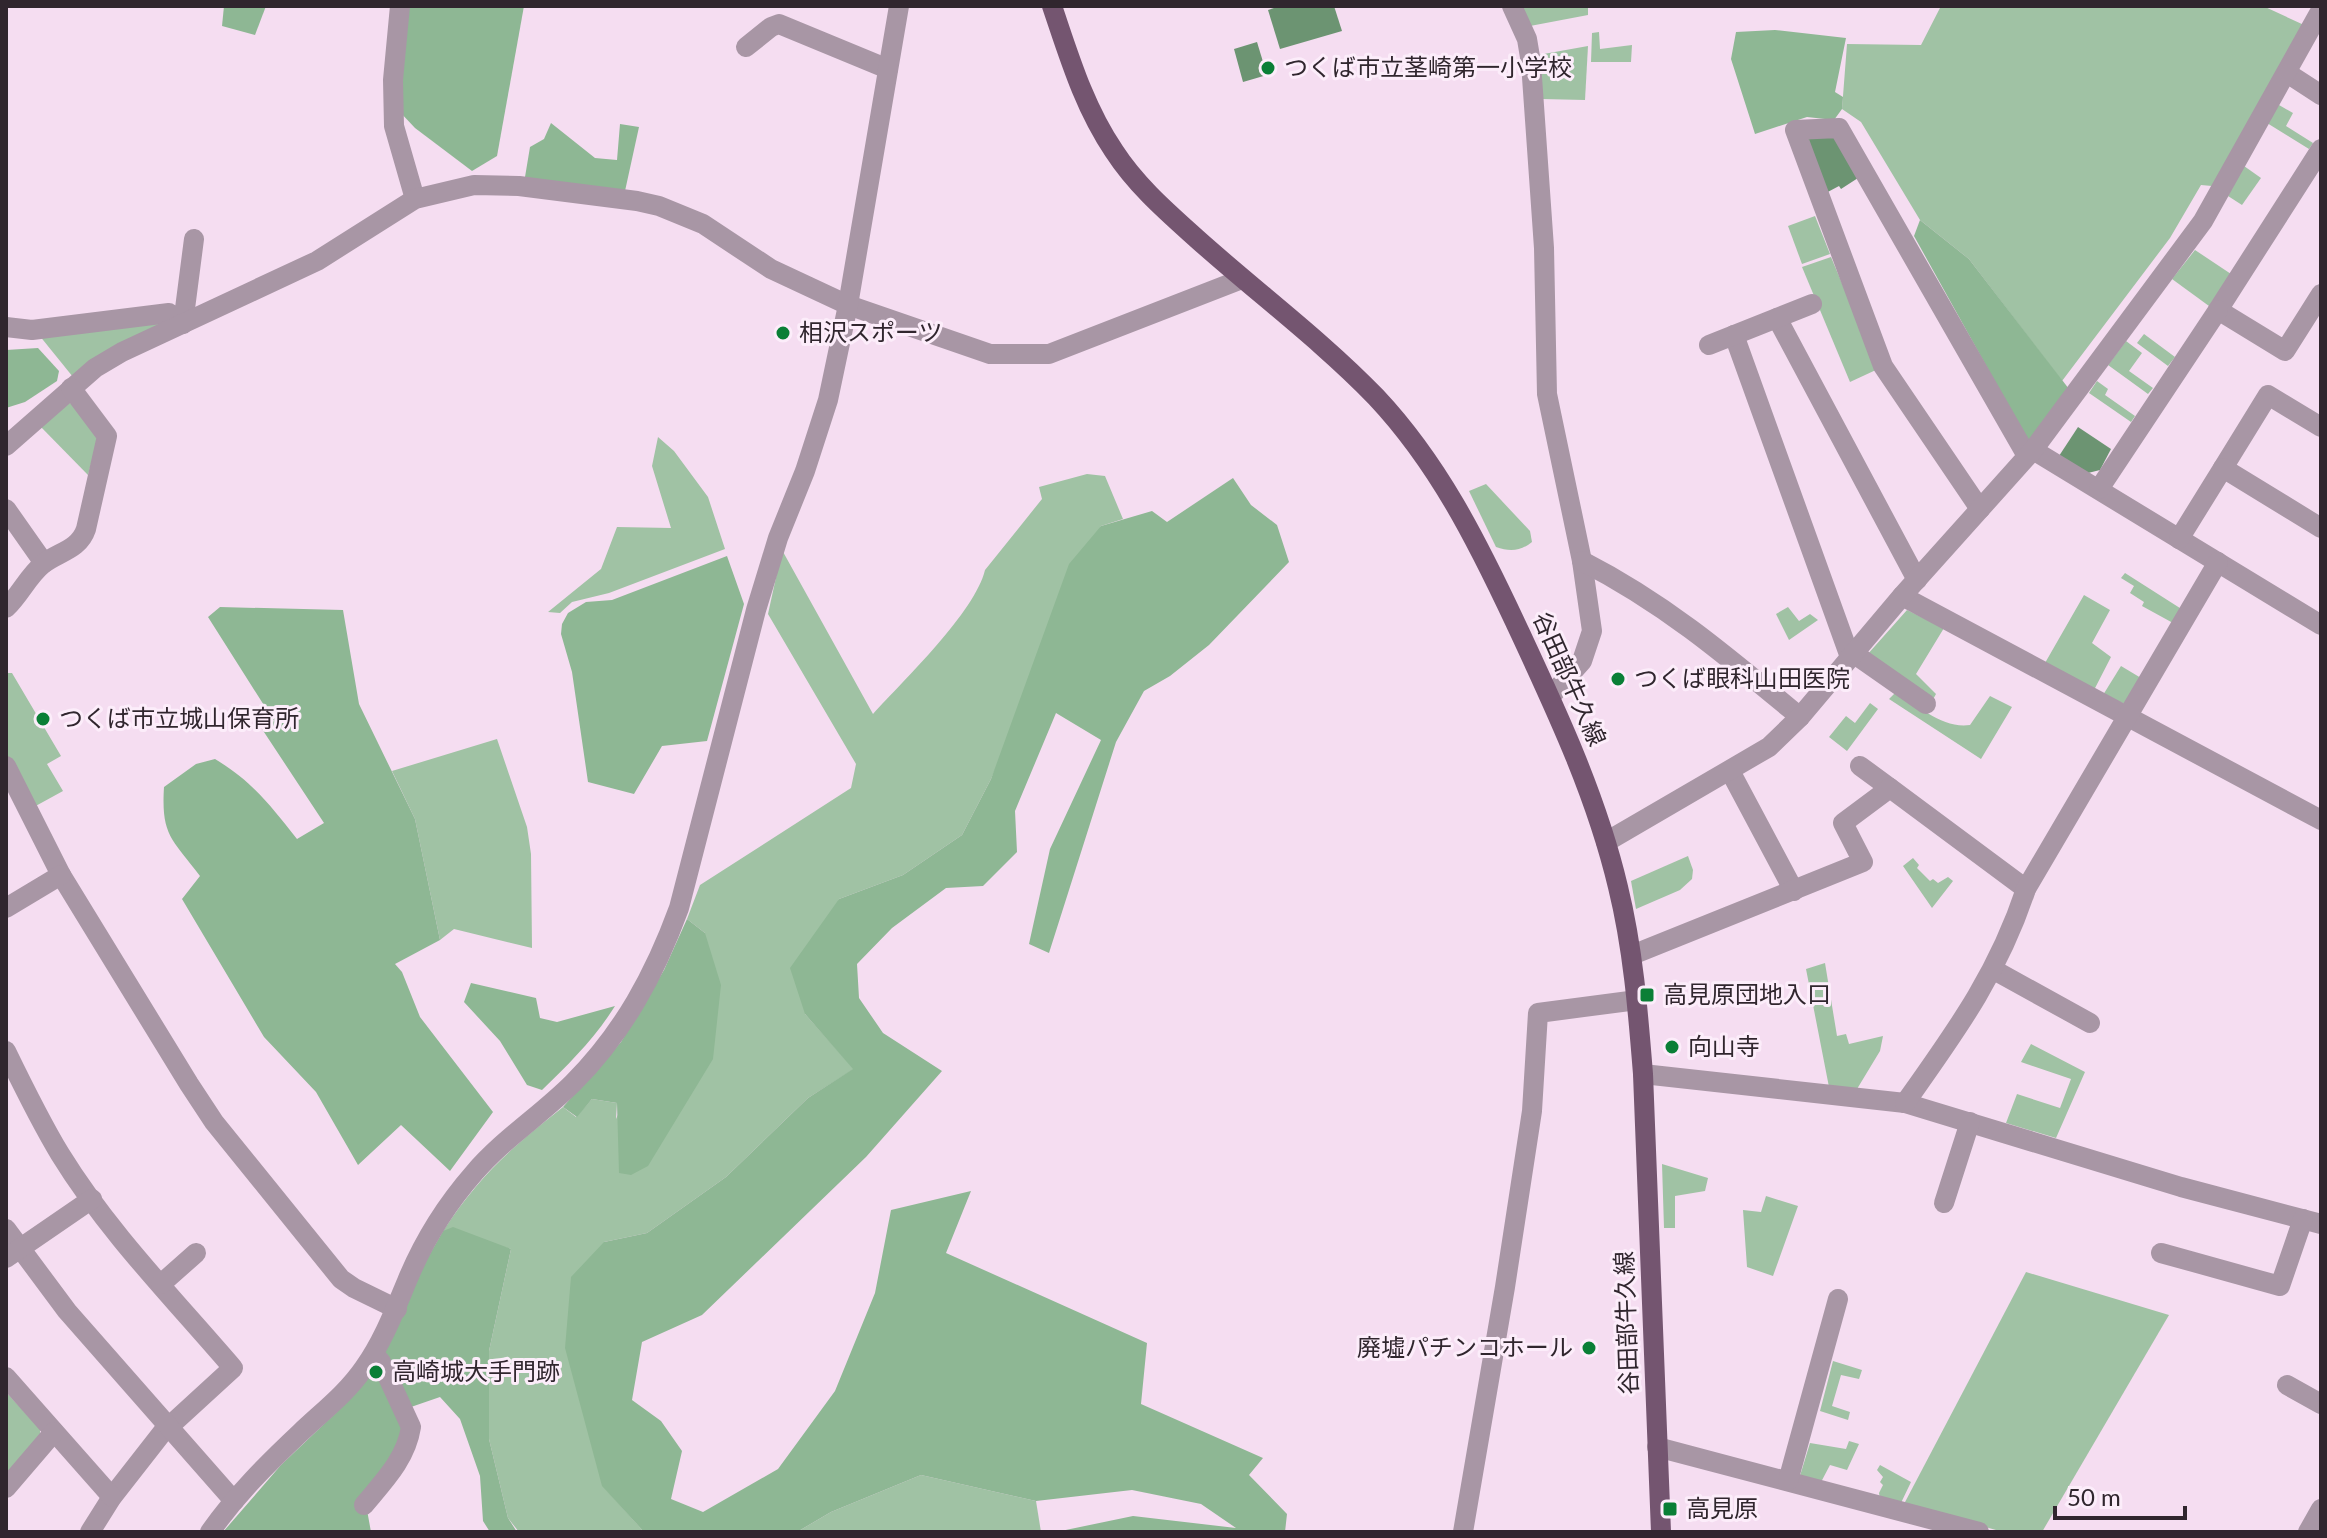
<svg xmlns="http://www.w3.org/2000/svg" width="2327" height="1538" font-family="Lato,'Noto Sans JP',sans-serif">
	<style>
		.green { fill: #a0c2a4 }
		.forest { fill: #8eb794 }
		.water { fill: #6c9472 }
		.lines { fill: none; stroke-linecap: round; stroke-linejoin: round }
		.minor { stroke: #a896a5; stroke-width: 20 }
		.major { stroke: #745570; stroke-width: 20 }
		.poi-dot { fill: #0a7f36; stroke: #fcedfa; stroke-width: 3 }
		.labels { text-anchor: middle; stroke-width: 6; stroke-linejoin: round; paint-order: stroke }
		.poi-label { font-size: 24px; fill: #30262e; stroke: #fcedfa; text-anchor: start }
		.street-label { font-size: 24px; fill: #30262e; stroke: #fcedfa }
	</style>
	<rect width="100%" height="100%" fill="#f5ddf1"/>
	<g class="green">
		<path d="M 1522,6 L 1588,6 L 1588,15 L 1530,26 Z"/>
		<path d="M 1941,6 L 2263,6 L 2304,25 L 2212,186 L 2201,185 L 2170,238 L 2062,381 L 1969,259 L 1920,220 L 1861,122 L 1842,109 L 1847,44 L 1921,45 Z"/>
		<path d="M 1599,32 L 1600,49 L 1632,45 L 1631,62 L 1591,62 L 1592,33 Z"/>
		<path d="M 1588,46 L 1585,100 L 1542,99 L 1538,55 Z"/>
		<path d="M 2279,105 L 2293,113 L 2286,126 L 2313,143 L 2309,149 L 2267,123 Z"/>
		<path d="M 2244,166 L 2261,178 L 2242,205 L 2228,196 Z"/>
		<path d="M 1815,216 L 1830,254 L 1802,264 L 1788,226 Z"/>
		<path d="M 2195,250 L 2231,274 L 2209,306 L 2172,279 Z"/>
		<path d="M 1831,257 L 1878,369 L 1850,382 L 1802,267 Z"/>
		<path d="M 164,320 L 166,325 L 73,377 L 39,335 Z"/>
		<path d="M 2144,334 L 2175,357 L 2168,366 L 2137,343 Z"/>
		<path d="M 2126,341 L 2142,353 L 2129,371 L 2153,388 L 2148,394 L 2108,365 Z"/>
		<path d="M 2097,381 L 2108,389 L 2105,395 L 2135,416 L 2131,422 L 2089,393 Z"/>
		<path d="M 69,403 L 73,404 L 98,438 L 88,475 L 40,426 Z"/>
		<path d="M 658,437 L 674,451 L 708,497 L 725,549 L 609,593 L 572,602 L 560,613 L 548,612 L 601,569 L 617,527 L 671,528 L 652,466 Z"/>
		<path d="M 1087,474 L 1105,476 L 1123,519 L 1101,526 L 991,779 L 962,835 L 903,875 L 839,899 L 805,1014 L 854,1069 L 808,1098 L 726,1177 L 647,1233 L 604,1242 L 602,1485 L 644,1532 L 519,1532 L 508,1518 L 489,1439 L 489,1351 L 511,1249 L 443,1231 C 480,1175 511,1148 563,1107 L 576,1117 L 592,1099 L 617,1103 L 616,1119 L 705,933 L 687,919 L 700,885 L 851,788 L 856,764 L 768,614 L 782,550 L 873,714 C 904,680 975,612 985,570 L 1042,499 L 1039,487 Z"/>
		<path d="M 1486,484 L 1530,531 L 1532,542 C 1521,551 1510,552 1496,547 L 1469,491 Z"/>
		<path d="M 2125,573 L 2183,610 L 2173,623 L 2142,606 L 2144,602 L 2130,593 L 2134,586 L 2121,578 Z"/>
		<path d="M 2084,595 L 2110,610 L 2092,643 L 2111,657 L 2093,692 L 2045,663 Z"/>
		<path d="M 1788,607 L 1799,621 L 1810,614 L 1818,620 L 1789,640 L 1776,614 Z"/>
		<path d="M 1907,610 L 1944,628 L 1916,674 L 1936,694 L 1931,703 L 1867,655 Z"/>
		<path d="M 2121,666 L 2141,678 L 2125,704 L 2103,695 Z"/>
		<path d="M 6,673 L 12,673 L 61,756 L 47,764 L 63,791 L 32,808 L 6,756 Z"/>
		<path d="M 1896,692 C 1918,706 1943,729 1970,725 L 1990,696 L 2012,707 L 1981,759 L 1889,699 Z"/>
		<path d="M 1870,703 L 1878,709 L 1847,751 L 1829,737 L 1846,716 L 1855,723 Z"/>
		<path d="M 497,739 L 527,827 L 531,854 L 532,948 L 454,929 L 440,940 L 415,819 L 392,771 Z"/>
		<path d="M 1688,856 L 1693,870 L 1692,879 L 1680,890 L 1636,909 L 1631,881 Z"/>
		<path d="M 1913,858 L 1919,865 L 1917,868 L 1930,881 L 1933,879 L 1938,883 L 1948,877 L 1953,881 L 1932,908 L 1903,866 Z"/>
		<path d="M 1825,963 L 1837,1036 L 1846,1034 L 1849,1044 L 1883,1036 L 1880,1051 L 1857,1089 L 1829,1087 L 1806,969 Z"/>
		<path d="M 2031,1044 L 2085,1072 L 2056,1138 L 2006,1123 L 2017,1094 L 2060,1108 L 2071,1079 L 2021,1062 Z"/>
		<path d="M 1662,1164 L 1708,1178 L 1705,1191 L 1675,1196 L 1675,1228 L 1664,1228 Z"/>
		<path d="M 1766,1196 L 1798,1206 L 1773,1276 L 1747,1267 L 1743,1210 L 1761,1212 Z"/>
		<path d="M 2026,1272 L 2169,1315 L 2042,1532 L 2003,1532 L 1904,1504 Z"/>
		<path d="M 1833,1361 L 1862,1370 L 1859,1379 L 1841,1375 L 1832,1406 L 1850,1412 L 1848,1420 L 1820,1411 Z"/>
		<path d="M 6,1392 L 40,1429 L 40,1435 L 6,1475 Z"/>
		<path d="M 1849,1441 L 1859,1444 L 1847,1470 L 1830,1465 L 1820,1484 L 1799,1479 L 1810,1443 L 1846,1449 Z"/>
		<path d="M 1880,1465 L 1911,1482 L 1900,1505 L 1880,1499 L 1879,1493 L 1883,1485 L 1880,1482 L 1883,1477 L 1877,1470 Z"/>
		<path d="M 921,1475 L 1036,1501 L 1041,1532 L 797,1532 L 831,1512 Z"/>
	</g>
	<g class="forest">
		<path d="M 224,6 L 266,6 L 255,35 L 222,26 Z"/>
		<path d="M 406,6 L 524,6 L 497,156 L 472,171 L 415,128 L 399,111 Z"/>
		<path d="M 1775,30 L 1846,38 L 1835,92 L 1843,97 L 1842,109 L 1834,120 L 1807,117 L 1755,134 L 1731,59 L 1736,32 Z"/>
		<path d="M 551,123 L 595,158 L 617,160 L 620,124 L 639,127 L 625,191 L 560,184 L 525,177 L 530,147 L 544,139 Z"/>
		<path d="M 1920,220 L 1969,259 L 2069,389 L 2029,443 L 1914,236 Z"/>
		<path d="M 38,348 L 59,371 L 57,381 L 25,402 L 6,408 L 6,350 Z"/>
		<path d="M 1233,478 L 1251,505 L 1277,525 L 1289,562 L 1209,645 L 1170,676 L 1144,691 L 1116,742 L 1049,953 L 1029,944 L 1050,849 L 1101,740 L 1056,713 L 1015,811 L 1017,852 L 983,886 L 946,888 L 892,928 L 857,964 L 859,998 L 883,1033 L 942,1071 L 866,1157 L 702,1315 L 642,1342 L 632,1400 L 661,1421 L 682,1451 L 671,1499 L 703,1512 L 778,1469 L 835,1391 L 875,1293 L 891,1210 L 971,1191 L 946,1253 L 1147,1343 L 1141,1404 L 1263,1458 L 1249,1475 L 1287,1514 L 1285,1532 L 1056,1532 L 1133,1516 L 1236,1528 L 1201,1504 L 1132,1490 L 1036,1501 L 921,1475 L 831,1512 L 797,1532 L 644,1532 L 602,1486 L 565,1348 L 571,1277 L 604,1242 L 647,1233 L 726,1177 L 808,1098 L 853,1069 L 805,1014 L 790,968 L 839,899 L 903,875 L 962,835 L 991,779 L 1069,564 L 1101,526 L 1152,511 L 1167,522 Z"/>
		<path d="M 727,556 L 744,604 L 707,741 L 662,746 L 634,794 L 588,782 L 572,672 L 561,634 L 562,624 L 568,613 L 586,602 L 612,600 Z"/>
		<path d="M 220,607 L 343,610 L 359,704 L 415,819 L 440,940 L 395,964 L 402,972 L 420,1017 L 493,1112 L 450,1171 L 401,1125 L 358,1165 L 316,1092 L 264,1037 L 182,899 L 200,876 C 172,839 161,836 164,787 L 196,764 L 215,759 C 253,782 270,805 297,839 L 324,823 L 262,729 L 274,721 L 208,617 Z"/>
		<path d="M 687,919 L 705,933 L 721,985 L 713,1059 L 648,1166 L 631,1175 L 619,1173 L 617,1103 L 592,1099 L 577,1117 L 563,1107 L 621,1042 L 664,970 Z"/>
		<path d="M 471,983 L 536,998 L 540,1018 L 557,1022 L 615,1006 C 595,1038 569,1064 542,1090 L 527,1085 L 500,1041 L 464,1002 Z"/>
		<path d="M 453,1227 L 511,1249 L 489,1351 L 489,1439 L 508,1518 L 517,1532 L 490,1532 L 483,1521 L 480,1476 L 460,1419 L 440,1397 L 411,1407 L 413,1423 L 367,1510 L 371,1532 L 223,1532 L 281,1465 L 343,1406 L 443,1231 Z"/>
	</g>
	<g class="water">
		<path d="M 1280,6 L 1334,6 L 1342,31 L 1280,49 L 1268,10 Z"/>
		<path d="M 1257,42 L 1267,75 L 1243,82 L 1234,49 Z"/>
		<path d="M 1833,136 L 1858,178 L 1841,189 L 1839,186 L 1824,194 L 1807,137 Z"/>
		<path d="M 2078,427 L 2111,449 L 2100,470 L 2088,473 L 2059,456 Z"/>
	</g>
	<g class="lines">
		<g class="minor">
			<path d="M 400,6 L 393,80 L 394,126 L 415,199"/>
			<path d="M 1512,6 L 1527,39 L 1531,63 L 1544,248 L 1547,394 L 1582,561 L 1592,631 L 1582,661 L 1550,697"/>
			<path d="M 746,47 L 771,27 L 779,24 L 888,69"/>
			<path d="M 2287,73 L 2321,95"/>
			<path d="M 2321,149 L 2218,310 L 2285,351 L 2321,294"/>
			<path d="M 1777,318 L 1917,580"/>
			<path d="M 6,327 L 32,330 L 169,313 L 183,324 L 194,239"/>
			<path d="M 1734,335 L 1850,657"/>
			<path d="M 1709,345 L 1812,304"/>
			<path d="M 6,446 L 95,368 L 122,352 L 317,261 L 415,199 L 474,185 L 519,186 L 637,201 L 659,206 L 703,224 L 771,269 L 848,305 L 990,354 L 1049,354 L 1242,279"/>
			<path d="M 2033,450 L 2321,625"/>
			<path d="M 2223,468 L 2268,395 L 2321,427"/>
			<path d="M 2099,489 L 2218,310"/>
			<path d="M 6,509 L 44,563"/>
			<path d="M 1980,509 L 1883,366 L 1795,130 L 1839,128 L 2027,456"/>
			<path d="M 2179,539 L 2223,468 L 2321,528"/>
			<path d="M 1582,561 C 1666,604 1728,657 1800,717"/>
			<path d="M 1902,596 L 2321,820"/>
			<path d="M 6,608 C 20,595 28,576 43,564 C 58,552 79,550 86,529 L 107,436 L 71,388"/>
			<path d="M 1853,653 L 1926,704"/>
			<path d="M 6,766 L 61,875 L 189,1084 L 214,1122 L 341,1279 L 354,1288 L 397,1309"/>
			<path d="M 1860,766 L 1890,788"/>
			<path d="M 1730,771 L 1794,891"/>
			<path d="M 1606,842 L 1769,747 L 1800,717 L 1902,596 L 2033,450 L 2203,221 L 2321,10"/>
			<path d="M 6,908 L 61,875"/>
			<path d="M 1632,955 L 1863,862 L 1843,823 L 1890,788 L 2026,889"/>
			<path d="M 1994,970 L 2090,1023"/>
			<path d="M 6,1051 C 23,1086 40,1121 60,1154 C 108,1232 174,1299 233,1368 L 162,1433 L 112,1497 L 90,1532"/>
			<path d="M 1643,1074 L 1905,1103 L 2181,1187 L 2321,1224"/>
			<path d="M 1905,1103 C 1956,1031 1998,974 2026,889 L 2218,562"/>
			<path d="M 1944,1203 L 1970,1122"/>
			<path d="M 6,1229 L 67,1311 L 234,1501"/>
			<path d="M 2161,1253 L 2280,1286 L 2303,1219"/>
			<path d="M 6,1258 L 92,1199"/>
			<path d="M 161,1284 L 196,1253"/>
			<path d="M 6,1377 L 112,1497"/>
			<path d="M 2287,1385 L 2321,1404"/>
			<path d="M 1657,1447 L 1979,1532"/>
			<path d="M 1788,1481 L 1838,1299"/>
			<path d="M 6,1488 L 54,1432"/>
			<path d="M 364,1505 C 384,1481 406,1459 411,1427 L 381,1362 L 374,1354"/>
			<path d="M 210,1532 C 236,1495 267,1464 300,1433 C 322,1412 346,1394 364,1368 C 383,1341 394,1312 407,1281 C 423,1242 446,1205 474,1173 C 503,1139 541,1115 573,1083 C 623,1033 655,974 679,908 L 756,610 L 778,538 L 805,471 L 828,400 L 848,305 L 899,6"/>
			<path d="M 1463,1532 L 1505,1287 L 1532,1111 L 1538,1013 L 1637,1000"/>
			<path d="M 2308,1532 L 2321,1509"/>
		</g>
		<path class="major" d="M 1052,6 C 1069,56 1084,107 1114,151 C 1136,185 1166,211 1196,238 C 1255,291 1321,340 1376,397 C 1438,463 1477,541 1515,622 C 1555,708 1596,794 1618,887 C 1633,948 1638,1011 1643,1074 L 1661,1532"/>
	</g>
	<g class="poi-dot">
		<circle cx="1268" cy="68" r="8"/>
		<circle cx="783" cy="333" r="8"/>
		<circle cx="1618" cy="679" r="8"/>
		<circle cx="43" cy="719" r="8"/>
		<rect x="1639" y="987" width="16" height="16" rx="4"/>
		<circle cx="1672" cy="1047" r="8"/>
		<circle cx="1589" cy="1348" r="8"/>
		<circle cx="376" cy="1372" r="8"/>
		<rect x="1662" y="1501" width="16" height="16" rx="4"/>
	</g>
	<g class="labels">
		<g class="poi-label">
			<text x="1284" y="76">つくば市立茎崎第一小学校</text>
			<text x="799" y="341">相沢スポーツ</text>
			<text x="1634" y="687">つくば眼科山田医院</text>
			<text x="59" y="727">つくば市立城山保育所</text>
			<text x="1663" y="1003">高見原団地入口</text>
			<text x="1688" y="1055">向山寺</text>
			<text x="1573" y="1356" text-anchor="end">廃墟パチンコホール</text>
			<text x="392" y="1380">高崎城大手門跡</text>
			<text x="1686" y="1517">高見原</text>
		</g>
		<g class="street-label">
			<text transform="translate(1569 679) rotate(66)" y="8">谷田部牛久線</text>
			<text transform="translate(1627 1323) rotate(-92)" y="8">谷田部牛久線</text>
		</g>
	</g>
	<rect width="2327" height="1538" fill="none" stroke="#30262e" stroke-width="16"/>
	<path d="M2055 1506v12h130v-12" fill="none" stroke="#30262e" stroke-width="4"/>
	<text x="2067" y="1506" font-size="24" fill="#30262e" stroke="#fcedfa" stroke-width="6" paint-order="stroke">50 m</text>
</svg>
